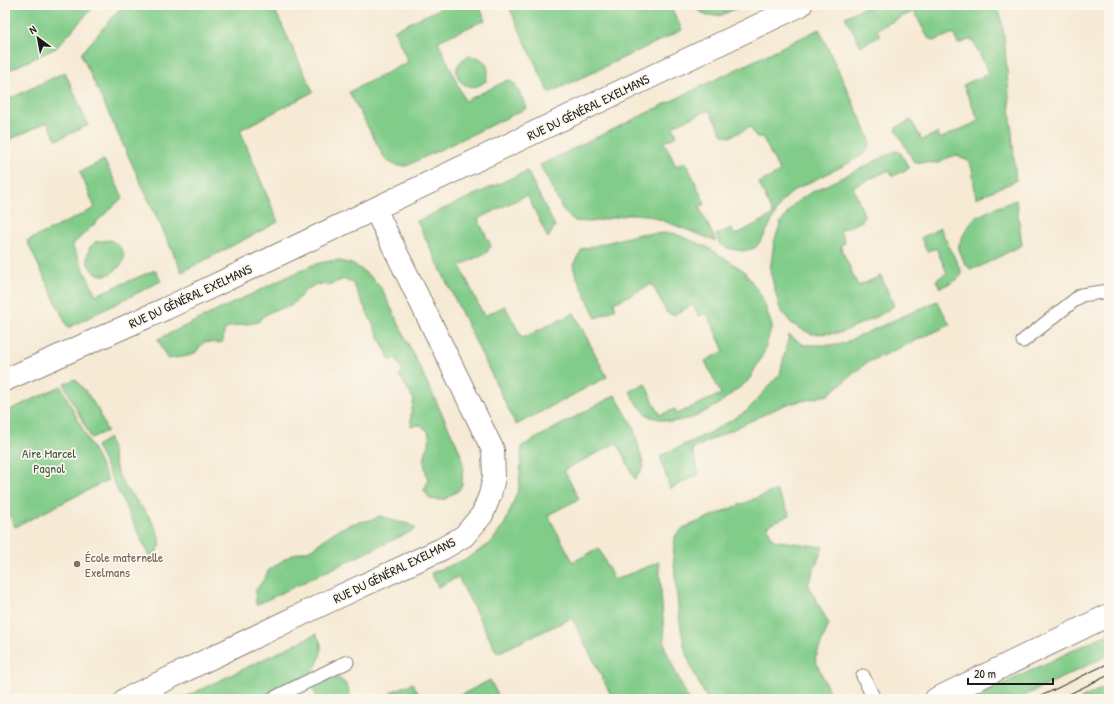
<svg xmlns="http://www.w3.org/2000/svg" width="1114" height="704" font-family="'Patrick Hand',sans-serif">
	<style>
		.green { fill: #81cc89; stroke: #4e7452 }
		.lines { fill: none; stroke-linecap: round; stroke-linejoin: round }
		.lane-casing { stroke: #898378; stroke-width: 15 }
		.street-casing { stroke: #898378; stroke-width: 24 }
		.secondary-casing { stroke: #898378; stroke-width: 24 }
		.lane { stroke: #fff; stroke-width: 13 }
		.street { stroke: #fff; stroke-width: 22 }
		.secondary { stroke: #fff; stroke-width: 22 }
		.tram { stroke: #1c1c1c; stroke-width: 1 }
		.education-dot { fill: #8d6e63; stroke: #fbf7ec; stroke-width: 1.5 }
		.labels { text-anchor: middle; stroke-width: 3.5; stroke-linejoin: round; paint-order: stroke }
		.street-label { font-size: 13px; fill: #1c1c1c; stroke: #fbf7ec }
		.park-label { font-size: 13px; fill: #3f5a42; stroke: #fbf7ec }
		.education-label { font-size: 13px; fill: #785e54; stroke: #fbf7ec; text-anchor: start }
	</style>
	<rect width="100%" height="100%" fill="#fbf7ec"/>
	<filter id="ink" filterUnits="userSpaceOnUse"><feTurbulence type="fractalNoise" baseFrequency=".025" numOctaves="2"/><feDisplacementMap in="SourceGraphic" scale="8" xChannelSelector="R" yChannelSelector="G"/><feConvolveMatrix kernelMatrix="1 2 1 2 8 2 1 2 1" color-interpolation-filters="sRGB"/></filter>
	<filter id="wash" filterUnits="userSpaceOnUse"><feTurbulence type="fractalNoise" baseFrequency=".012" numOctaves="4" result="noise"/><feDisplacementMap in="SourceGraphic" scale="16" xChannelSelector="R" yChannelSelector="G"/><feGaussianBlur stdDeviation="0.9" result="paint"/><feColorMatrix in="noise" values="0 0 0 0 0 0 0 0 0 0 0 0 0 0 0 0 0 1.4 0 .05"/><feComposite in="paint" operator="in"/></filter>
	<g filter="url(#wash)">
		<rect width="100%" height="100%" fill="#f6ead5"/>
		<g class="green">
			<path d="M 5,5 L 95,5 L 56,48 L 5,72 Z"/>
			<path d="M 123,5 L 286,5 L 275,10 L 313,92 L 240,130 L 278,222 L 182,272 L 81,54 Z"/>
			<path d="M 448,5 L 479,5 L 485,20 L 438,41 L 465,101 L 508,80 L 515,84 L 527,108 L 406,166 C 396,167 388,163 383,155 L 349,92 L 408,62 L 394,30 Z"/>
			<path d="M 508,5 L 670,5 L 682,30 L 549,93 Z"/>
			<path d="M 695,5 L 743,5 L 722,15 L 707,16 L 697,9 Z"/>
			<path d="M 869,5 L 997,5 L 1001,17 L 1004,36 L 1016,181 L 976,198 L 972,168 L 967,160 L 957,155 L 947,158 L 940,163 L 914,162 L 895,128 L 911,120 L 922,140 L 937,133 L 939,139 L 979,121 L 963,85 L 989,73 L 972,39 L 958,44 L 953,33 L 934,41 L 928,38 L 914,11 L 877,29 L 880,36 L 861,46 L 845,17 Z"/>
			<path d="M 819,29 L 869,137 L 870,145 L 865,153 L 849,163 L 796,189 L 782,201 L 763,238 L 755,248 L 742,251 L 727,248 L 720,244 L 716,235 L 731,228 L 735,235 L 773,215 L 759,183 L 780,172 L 762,136 L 757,138 L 750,127 L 730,137 L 723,135 L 709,110 L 673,126 L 677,136 L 664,142 L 676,166 L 686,162 L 705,204 L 699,207 L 716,241 L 648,215 L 632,214 L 591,222 L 575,221 L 564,212 L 540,165 Z"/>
			<path d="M 469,56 C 478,56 488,61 488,71 C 488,74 486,78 486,81 C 483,83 480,85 477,86 C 459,91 446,65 469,56 Z"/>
			<path d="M 65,72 L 88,125 L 57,140 L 47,122 L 5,142 L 5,101 Z"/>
			<path d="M 896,151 L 900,152 L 909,168 L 893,176 L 889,170 L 853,187 L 864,215 L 862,221 L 840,231 L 845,243 L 840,246 L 858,286 L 881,276 L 894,306 L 878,316 L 840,333 L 811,334 L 792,324 L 780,309 L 770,271 L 774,242 L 781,222 L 795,203 L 810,193 Z"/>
			<path d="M 104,160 L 123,197 L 72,245 L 96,295 L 155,270 L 161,281 L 68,328 L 27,241 L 95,208 L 80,172 Z"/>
			<path d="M 527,171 L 555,226 L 548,238 L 527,195 L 478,219 L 491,246 L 487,252 L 460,266 L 484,316 L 505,306 L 522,338 L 574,313 L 607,377 L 516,425 L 417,221 Z"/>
			<path d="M 1016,200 L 1022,245 L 979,267 L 970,269 L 965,264 L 958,247 C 962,238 966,229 972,221 C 979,214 1005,204 1016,200 Z"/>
			<path d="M 940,228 L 961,271 L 961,276 L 958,279 L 940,288 L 936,280 L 947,273 L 936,248 L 927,252 L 921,238 Z"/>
			<path d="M 673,233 L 707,247 L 744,271 L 762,297 L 772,326 L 764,352 L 749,380 L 716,406 L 692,418 L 671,422 L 648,416 L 634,400 L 630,391 L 645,384 L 660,415 L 675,409 L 677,414 L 721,394 L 705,361 L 724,351 L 707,313 L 699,316 L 693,305 L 673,315 L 667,313 L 652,284 L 614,303 L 616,309 L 596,318 L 575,273 L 573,265 L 582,249 L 640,234 Z"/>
			<path d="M 110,240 C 125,247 130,261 114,271 C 111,274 107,276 102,275 C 100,275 96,273 93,272 L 88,264 L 87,257 L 90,247 L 95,242 Z"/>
			<path d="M 337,260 L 355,265 L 371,277 L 382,289 L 456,443 L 461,455 L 463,465 L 462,484 L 459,490 L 445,499 L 438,500 L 430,499 L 424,490 L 428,481 L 424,462 L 426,451 L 430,439 L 428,431 L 420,425 L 411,426 L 411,412 L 414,400 L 399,375 L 403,372 L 396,358 L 390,360 L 353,283 L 345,279 L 334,283 L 328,285 L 316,284 L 305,291 L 291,306 L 274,310 L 262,317 L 258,322 L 229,327 L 224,331 L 223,341 L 219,343 L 204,342 C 200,345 198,352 193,354 C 188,357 174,358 167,359 L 158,339 L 312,265 L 324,262 Z"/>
			<path d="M 937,301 L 950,325 L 866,363 L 828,395 L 784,405 L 692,449 L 699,474 L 670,489 L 660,456 L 711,432 L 747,411 L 780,374 L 789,335 L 804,345 L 839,345 Z"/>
			<path d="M 75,379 L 87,393 L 98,410 L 107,431 L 91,438 L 64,384 Z"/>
			<path d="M 61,386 L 108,480 L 15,527 L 5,506 L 5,412 Z"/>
			<path d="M 615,395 L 633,426 L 644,467 L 635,479 L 617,443 L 564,470 L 579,499 L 548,515 L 573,562 L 599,548 L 614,580 L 659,562 L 665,648 L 688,699 L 613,699 L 572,618 L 497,653 L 458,577 L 438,587 L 431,573 L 466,559 L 491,543 L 505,523 L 519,488 L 522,446 Z"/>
			<path d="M 109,438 L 117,472 L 125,487 L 148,515 L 157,530 L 161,545 L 151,559 L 96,446 Z"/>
			<path d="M 776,490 L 790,515 L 767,526 L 773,540 L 823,547 L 808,585 L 829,624 L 815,659 L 832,699 L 707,699 L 692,669 L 684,646 L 679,616 L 673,554 L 675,536 L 683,528 Z"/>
			<path d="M 378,516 C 385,516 388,519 394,521 C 404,524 408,521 416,529 L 256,605 L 255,591 L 265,578 L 268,571 L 283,560 L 294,554 L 310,550 L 317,545 L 327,537 L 336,531 L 351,524 L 375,519 Z"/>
			<path d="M 1109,633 L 1109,655 L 1018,699 L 972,699 Z"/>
			<path d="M 316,634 C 318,637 321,642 321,646 C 322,656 316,668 309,676 L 264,699 L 242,699 L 238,691 L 220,699 L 181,699 Z"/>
			<path d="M 334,676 C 345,681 350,687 349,699 L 318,699 L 312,687 Z"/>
			<path d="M 490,680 L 500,699 L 453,699 Z"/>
			<path d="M 413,683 L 421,699 L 394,699 L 391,692 Z"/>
			<path d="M 1109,685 L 1109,699 L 1080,699 Z"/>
		</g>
	</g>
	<g filter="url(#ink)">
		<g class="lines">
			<g class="lane-casing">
				<g id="lane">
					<path d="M 1023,341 L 1081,295 L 1109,291"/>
					<path d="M 863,676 L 874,699"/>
					<path d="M 272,699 L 347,662"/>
				</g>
			</g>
			<g class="street-casing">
				<g id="street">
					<path d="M 5,380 L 165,309 L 801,5"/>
					<path d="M 126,699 L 323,604 L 442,549 L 464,536 L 482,515 L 490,495 L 494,477 L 493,450 L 375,209"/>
				</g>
			</g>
			<g class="secondary-casing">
				<path id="secondary" d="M 936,699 L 1109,615"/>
			</g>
			<use href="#lane" class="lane"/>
			<use href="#street" class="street"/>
			<use href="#secondary" class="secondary"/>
			<g class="tram">
				<path d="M 1035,699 L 1109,663"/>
				<path d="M 1059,699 L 1109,675"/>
			</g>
		</g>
	</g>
	<circle class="education-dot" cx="77" cy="564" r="4"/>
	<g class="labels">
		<g class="street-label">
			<text transform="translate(588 107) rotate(-26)" y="5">RUE DU GÉNÉRAL EXELMANS</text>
			<text transform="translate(190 296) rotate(-25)" y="5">RUE DU GÉNÉRAL EXELMANS</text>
			<text transform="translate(394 570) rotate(-26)" y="5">RUE DU GÉNÉRAL EXELMANS</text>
		</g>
		<g class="park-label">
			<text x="49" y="458">Aire Marcel<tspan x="49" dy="15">Pagnol</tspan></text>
		</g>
		<g class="education-label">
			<text x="85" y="562">École maternelle<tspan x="85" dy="15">Exelmans</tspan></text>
		</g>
	</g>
	<rect width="1114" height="704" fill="none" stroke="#fbf7ec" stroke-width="20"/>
	<g transform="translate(38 38) rotate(328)" stroke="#fbf7ec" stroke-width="3" paint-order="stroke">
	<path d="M0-3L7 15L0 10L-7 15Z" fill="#1c1c1c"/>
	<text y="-6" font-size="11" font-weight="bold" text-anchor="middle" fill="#1c1c1c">N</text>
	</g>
	<path d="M968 678v6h85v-6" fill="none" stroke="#1c1c1c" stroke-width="2"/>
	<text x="974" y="678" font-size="12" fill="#1c1c1c" stroke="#fbf7ec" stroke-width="3" paint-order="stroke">20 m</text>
</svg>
